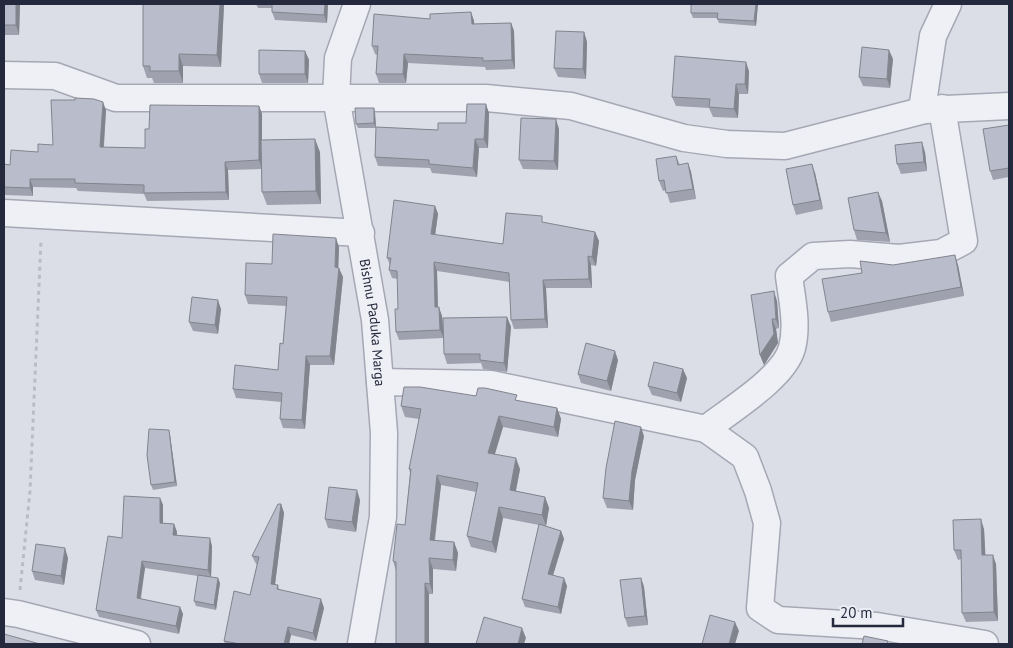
<svg xmlns="http://www.w3.org/2000/svg" width="1013" height="648" font-family="'PT Sans',sans-serif">
	<style>
		.lines { fill: none; stroke-linecap: round; stroke-linejoin: round }
		.minor-casing { stroke: #a5a8b4; stroke-width: 29 }
		.path { stroke: #babcc5; stroke-width: 3; stroke-dasharray: 4 4; stroke-linecap: butt }
		.minor { stroke: #eff0f5; stroke-width: 26 }
		.wall { fill: #9fa2ae }
		.shaded-wall { fill: #82848d }
		.building { fill: #b9bcca; stroke: #82848d }
		.labels { text-anchor: middle; stroke-width: 4.5; stroke-linejoin: round; paint-order: stroke }
		.street-label { font-size: 14px; fill: #25293e; stroke: #ebedf5 }
	</style>
	<rect width="100%" height="100%" fill="#dcdee7"/>
	<g class="lines">
		<g class="minor-casing">
			<g id="minor">
				<path id="s1" d="M 357,4 L 338,58 L 336,97 L 375,320 L 384,433 L 383,517 L 361,644"/>
				<path d="M 4,75 L 55,76 L 116,98 L 486,98 L 571,106 L 684,138 L 727,144 L 785,146 L 925,110 L 1009,106"/>
				<path d="M 925,110 L 923,103 L 933,36 L 948,4"/>
				<path d="M 4,213 L 361,233"/>
				<path d="M 380,382 L 491,384 L 706,429 L 745,457 L 758,491 L 767,523 L 760,608 L 778,620 L 877,626 L 985,644"/>
				<path d="M 706,429 C 730,410 784,378 792,348 C 798,325 792,299 789,276 L 813,256 L 850,254 L 899,258 L 941,253 L 964,241 L 942,108"/>
				<path d="M 4,612 L 18,614 L 137,644"/>
			</g>
		</g>
		<path class="path" d="M 20,590 L 30,491 L 41,240"/>
		<use href="#minor" class="minor"/>
	</g>
	<g class="wall">
		<path d="M 4,4 L 20,4 L 19,35 L 4,35 Z"/>
		<path d="M 143,4 L 224,4 L 221,67 L 183,66 L 183,83 L 154,83 L 152,78 L 147,78 L 143,66 Z"/>
		<path d="M 256,4 L 328,4 L 327,23 L 275,20 L 272,12 L 272,8 L 258,8 Z"/>
		<path d="M 758,4 L 756,26 L 719,23 L 717,18 L 693,18 L 691,13 Z"/>
		<path d="M 471,12 L 474,21 L 474,24 L 511,23 L 514,31 L 515,69 L 486,70 L 485,67 L 408,63 L 406,83 L 379,83 L 376,74 L 377,55 L 375,54 L 372,46 L 430,19 Z"/>
		<path d="M 584,32 L 587,42 L 586,79 L 558,77 L 554,68 Z"/>
		<path d="M 305,51 L 309,60 L 308,83 L 262,83 L 259,74 Z"/>
		<path d="M 893,59 L 890,88 L 863,86 L 859,77 Z"/>
		<path d="M 749,71 L 748,94 L 739,94 L 738,118 L 713,117 L 709,108 L 676,106 L 672,97 Z"/>
		<path d="M 259,106 L 262,114 L 262,140 L 320,152 L 321,204 L 267,205 L 262,192 L 261,169 L 228,170 L 229,200 L 147,201 L 144,194 L 78,191 L 76,188 L 33,187 L 33,196 L 4,195 L 4,164 L 10,165 L 53,145 L 106,110 L 104,147 L 145,148 L 149,129 Z"/>
		<path d="M 374,108 L 375,113 L 376,127 L 438,130 L 466,123 L 489,113 L 488,148 L 479,148 L 477,177 L 432,173 L 430,168 L 378,166 L 375,157 L 376,128 L 358,128 L 356,124 Z"/>
		<path d="M 1009,125 L 1009,177 L 993,180 L 990,171 Z"/>
		<path d="M 559,129 L 558,170 L 523,169 L 519,160 Z"/>
		<path d="M 925,152 L 927,171 L 901,174 L 897,164 Z"/>
		<path d="M 676,156 L 680,165 L 688,163 L 691,172 L 696,199 L 670,203 L 666,190 L 663,191 L 659,181 Z"/>
		<path d="M 815,173 L 823,209 L 796,215 L 793,205 Z"/>
		<path d="M 882,201 L 890,242 L 857,240 L 854,230 Z"/>
		<path d="M 435,206 L 438,214 L 435,235 L 503,244 L 545,223 L 595,232 L 599,241 L 596,266 L 591,265 L 592,288 L 546,288 L 548,328 L 514,329 L 511,320 L 510,282 L 437,271 L 438,307 L 442,316 L 444,338 L 399,340 L 396,332 L 398,309 L 398,279 L 392,278 L 389,270 L 390,265 L 387,258 Z"/>
		<path d="M 339,247 L 338,268 L 343,277 L 334,365 L 310,365 L 305,429 L 283,428 L 280,419 L 281,402 L 236,398 L 233,389 L 278,370 L 283,344 L 286,306 L 248,304 L 245,295 L 272,264 Z"/>
		<path d="M 893,265 L 958,265 L 964,296 L 831,322 L 828,312 L 862,273 Z"/>
		<path d="M 777,301 L 779,328 L 776,329 L 778,343 L 764,365 L 760,355 Z"/>
		<path d="M 221,309 L 218,334 L 193,331 L 189,322 Z"/>
		<path d="M 507,317 L 511,327 L 507,372 L 483,369 L 481,363 L 447,364 L 444,354 Z"/>
		<path d="M 618,360 L 611,391 L 581,383 L 578,374 Z"/>
		<path d="M 687,378 L 681,402 L 652,395 L 648,386 Z"/>
		<path d="M 476,396 L 519,401 L 557,408 L 561,419 L 558,437 L 503,427 L 495,454 L 520,469 L 516,491 L 545,497 L 549,508 L 546,526 L 561,531 L 564,539 L 553,575 L 567,586 L 561,614 L 525,607 L 522,599 L 539,525 L 503,518 L 496,553 L 471,547 L 467,536 L 476,492 L 441,485 L 435,541 L 454,542 L 458,553 L 456,571 L 433,569 L 433,594 L 429,594 L 396,571 L 393,561 L 405,525 L 410,473 L 409,469 L 419,419 L 405,417 L 401,406 Z"/>
		<path d="M 170,435 L 177,486 L 153,490 L 151,485 Z"/>
		<path d="M 644,436 L 635,480 L 633,510 L 607,508 L 603,498 Z"/>
		<path d="M 160,498 L 163,505 L 163,523 L 174,524 L 177,532 L 177,536 L 212,546 L 211,577 L 220,583 L 216,610 L 196,606 L 194,601 L 198,576 L 145,568 L 141,599 L 180,607 L 183,614 L 179,634 L 99,617 L 96,610 L 122,538 Z"/>
		<path d="M 360,500 L 356,532 L 328,528 L 325,519 Z"/>
		<path d="M 281,504 L 284,513 L 275,585 L 278,585 L 279,589 L 324,608 L 316,641 L 291,635 L 289,644 L 225,644 L 224,641 L 250,595 L 257,564 L 256,564 L 252,556 Z"/>
		<path d="M 984,529 L 985,555 L 996,564 L 998,621 L 966,622 L 962,613 L 961,559 L 958,560 L 954,550 Z"/>
		<path d="M 68,558 L 64,585 L 35,580 L 32,571 Z"/>
		<path d="M 641,578 L 644,587 L 648,625 L 628,627 L 625,618 Z"/>
	</g>
	<g class="shaded-wall">
		<path d="M 16,4 L 20,4 L 19,35 L 16,25 Z"/>
		<path d="M 220,4 L 224,4 L 221,67 L 217,55 Z"/>
		<path d="M 325,4 L 328,4 L 327,23 L 324,15 Z"/>
		<path d="M 756,4 L 758,4 L 756,26 L 754,21 Z"/>
		<path d="M 471,12 L 474,21 L 475,33 L 472,24 Z"/>
		<path d="M 511,23 L 514,31 L 515,69 L 512,60 Z"/>
		<path d="M 584,32 L 587,42 L 586,79 L 583,69 Z"/>
		<path d="M 889,50 L 893,59 L 890,88 L 887,79 Z"/>
		<path d="M 305,51 L 309,60 L 308,83 L 305,74 Z"/>
		<path d="M 179,54 L 183,66 L 183,83 L 179,71 Z"/>
		<path d="M 404,54 L 408,63 L 406,83 L 403,74 Z"/>
		<path d="M 746,62 L 749,71 L 748,94 L 745,84 Z"/>
		<path d="M 736,84 L 739,94 L 738,118 L 734,109 Z"/>
		<path d="M 103,102 L 106,110 L 103,155 L 100,147 Z"/>
		<path d="M 486,104 L 489,113 L 488,148 L 484,139 Z"/>
		<path d="M 259,106 L 262,114 L 262,169 L 259,160 Z"/>
		<path d="M 374,108 L 375,113 L 376,128 L 374,123 Z"/>
		<path d="M 556,119 L 559,129 L 558,170 L 554,161 Z"/>
		<path d="M 315,139 L 320,152 L 321,204 L 316,191 Z"/>
		<path d="M 475,139 L 479,148 L 477,177 L 473,168 Z"/>
		<path d="M 922,142 L 925,152 L 927,171 L 924,162 Z"/>
		<path d="M 225,162 L 228,170 L 229,200 L 226,192 Z"/>
		<path d="M 688,163 L 691,172 L 696,199 L 693,189 Z"/>
		<path d="M 812,164 L 815,173 L 823,209 L 820,200 Z"/>
		<path d="M 30,179 L 33,187 L 33,196 L 30,188 Z"/>
		<path d="M 878,192 L 882,201 L 890,242 L 886,233 Z"/>
		<path d="M 435,206 L 438,214 L 434,243 L 431,234 Z"/>
		<path d="M 595,232 L 599,241 L 596,266 L 592,257 Z"/>
		<path d="M 336,238 L 339,247 L 338,276 L 335,267 Z"/>
		<path d="M 955,255 L 958,265 L 964,296 L 961,287 Z"/>
		<path d="M 588,256 L 591,265 L 592,288 L 589,279 Z"/>
		<path d="M 434,262 L 437,271 L 438,316 L 435,307 Z"/>
		<path d="M 339,268 L 343,277 L 334,365 L 330,356 Z"/>
		<path d="M 543,280 L 546,288 L 548,328 L 545,319 Z"/>
		<path d="M 774,291 L 777,301 L 779,328 L 776,319 Z"/>
		<path d="M 218,300 L 221,309 L 218,334 L 215,325 Z"/>
		<path d="M 439,307 L 442,316 L 444,338 L 440,330 Z"/>
		<path d="M 507,317 L 511,327 L 507,372 L 504,363 Z"/>
		<path d="M 772,319 L 776,329 L 778,343 L 764,365 L 760,355 Z"/>
		<path d="M 615,351 L 618,360 L 611,391 L 607,381 Z"/>
		<path d="M 306,356 L 310,365 L 305,429 L 302,420 Z"/>
		<path d="M 683,369 L 687,378 L 681,402 L 677,393 Z"/>
		<path d="M 557,408 L 561,419 L 558,437 L 554,427 Z"/>
		<path d="M 499,416 L 503,427 L 492,463 L 488,453 Z"/>
		<path d="M 641,427 L 644,436 L 635,480 L 633,510 L 629,501 L 632,471 Z"/>
		<path d="M 169,430 L 170,435 L 177,486 L 175,482 Z"/>
		<path d="M 516,458 L 520,469 L 514,500 L 510,490 Z"/>
		<path d="M 437,475 L 441,485 L 433,551 L 430,540 Z"/>
		<path d="M 357,490 L 360,500 L 356,532 L 352,522 Z"/>
		<path d="M 545,497 L 549,508 L 546,526 L 542,515 Z"/>
		<path d="M 160,498 L 163,505 L 163,530 L 160,523 Z"/>
		<path d="M 281,504 L 284,513 L 274,592 L 271,584 Z"/>
		<path d="M 499,507 L 503,518 L 496,553 L 492,542 Z"/>
		<path d="M 981,519 L 984,529 L 986,565 L 982,555 Z"/>
		<path d="M 174,524 L 177,532 L 176,543 L 173,535 Z"/>
		<path d="M 561,531 L 564,539 L 551,582 L 548,574 Z"/>
		<path d="M 210,538 L 212,546 L 211,578 L 208,570 Z"/>
		<path d="M 454,542 L 458,553 L 456,571 L 453,560 Z"/>
		<path d="M 65,548 L 68,558 L 64,585 L 61,576 Z"/>
		<path d="M 993,555 L 996,564 L 998,621 L 994,612 Z"/>
		<path d="M 429,558 L 433,569 L 433,594 L 430,584 Z"/>
		<path d="M 142,561 L 145,568 L 139,606 L 137,598 Z"/>
		<path d="M 218,578 L 220,583 L 216,610 L 214,605 Z"/>
		<path d="M 564,578 L 567,586 L 561,614 L 558,607 Z"/>
		<path d="M 641,578 L 644,587 L 648,625 L 645,616 Z"/>
		<path d="M 425,583 L 429,594 L 429,644 L 425,644 Z"/>
		<path d="M 321,599 L 324,608 L 316,641 L 313,633 Z"/>
		<path d="M 180,607 L 183,614 L 179,634 L 176,626 Z"/>
		<path d="M 735,622 L 739,631 L 735,644 L 729,644 Z"/>
		<path d="M 288,627 L 291,635 L 289,644 L 284,644 Z"/>
		<path d="M 522,628 L 526,638 L 524,644 L 518,644 Z"/>
	</g>
	<g class="building">
		<rect x="4" y="4" width="12" height="21"/>
		<path d="M 143,4 L 220,4 L 217,55 L 179,54 L 179,71 L 150,71 L 150,66 L 143,66 Z"/>
		<path d="M 272,4 L 325,4 L 324,15 L 272,12 Z"/>
		<path d="M 691,4 L 756,4 L 754,21 L 717,19 L 718,13 L 691,13 Z"/>
		<path d="M 471,12 L 472,24 L 511,23 L 512,60 L 483,61 L 483,58 L 404,54 L 403,74 L 376,74 L 378,46 L 372,46 L 374,14 L 430,19 L 430,14 Z"/>
		<path d="M 556,31 L 584,32 L 583,69 L 554,68 Z"/>
		<path d="M 862,47 L 889,50 L 887,79 L 859,77 Z"/>
		<path d="M 259,50 L 305,51 L 305,74 L 259,74 Z"/>
		<path d="M 675,56 L 746,62 L 745,84 L 736,84 L 734,109 L 709,107 L 710,99 L 672,97 Z"/>
		<path d="M 75,98 L 94,99 L 103,102 L 100,147 L 145,148 L 145,129 L 149,129 L 150,105 L 259,106 L 259,160 L 225,162 L 226,192 L 144,193 L 144,185 L 75,183 L 75,179 L 30,179 L 30,188 L 4,187 L 4,164 L 10,165 L 11,150 L 38,152 L 38,144 L 53,145 L 51,100 L 75,100 Z"/>
		<path d="M 467,104 L 486,104 L 484,139 L 475,139 L 473,168 L 429,164 L 429,160 L 375,157 L 376,127 L 438,130 L 438,123 L 466,123 Z"/>
		<path d="M 355,108 L 374,108 L 374,123 L 356,124 Z"/>
		<path d="M 521,118 L 556,119 L 554,161 L 519,160 Z"/>
		<path d="M 1009,125 L 1009,168 L 990,171 L 983,129 Z"/>
		<path d="M 315,139 L 316,191 L 262,192 L 261,140 Z"/>
		<path d="M 922,142 L 924,162 L 897,164 L 895,145 Z"/>
		<path d="M 676,156 L 678,165 L 688,163 L 693,189 L 666,193 L 664,180 L 659,181 L 656,159 Z"/>
		<path d="M 812,164 L 820,200 L 793,205 L 786,169 Z"/>
		<path d="M 878,192 L 886,233 L 854,230 L 848,198 Z"/>
		<path d="M 394,200 L 435,206 L 431,234 L 503,244 L 506,213 L 542,216 L 542,222 L 595,232 L 592,257 L 588,256 L 589,279 L 543,280 L 545,319 L 511,320 L 509,273 L 434,262 L 435,307 L 439,307 L 440,330 L 396,332 L 395,309 L 398,309 L 397,271 L 389,270 L 391,258 L 387,258 Z"/>
		<path d="M 273,234 L 336,238 L 335,267 L 339,268 L 330,356 L 306,356 L 302,420 L 280,419 L 282,393 L 233,389 L 235,365 L 278,370 L 280,343 L 283,344 L 287,297 L 245,295 L 246,263 L 272,264 Z"/>
		<path d="M 955,255 L 961,287 L 828,312 L 822,279 L 862,273 L 860,261 L 893,265 Z"/>
		<path d="M 774,291 L 776,319 L 772,319 L 774,334 L 760,355 L 751,295 Z"/>
		<path d="M 192,297 L 218,300 L 215,325 L 189,322 Z"/>
		<path d="M 507,317 L 504,363 L 480,360 L 480,354 L 444,354 L 443,318 Z"/>
		<path d="M 586,343 L 615,351 L 607,381 L 578,374 Z"/>
		<path d="M 654,362 L 683,369 L 677,393 L 648,386 Z"/>
		<path d="M 404,387 L 420,387 L 476,396 L 478,388 L 485,388 L 517,395 L 515,400 L 557,408 L 554,427 L 499,416 L 488,453 L 516,458 L 510,490 L 545,497 L 542,515 L 499,507 L 492,542 L 467,536 L 478,483 L 437,475 L 430,540 L 454,542 L 453,560 L 429,558 L 430,584 L 425,583 L 425,644 L 396,644 L 396,562 L 393,561 L 397,524 L 405,525 L 411,469 L 409,469 L 421,409 L 401,406 Z"/>
		<path d="M 615,421 L 641,427 L 632,471 L 629,501 L 603,498 L 606,468 Z"/>
		<path d="M 149,429 L 169,430 L 175,482 L 151,485 L 147,455 Z"/>
		<path d="M 329,487 L 357,490 L 352,522 L 325,519 Z"/>
		<path d="M 124,496 L 160,498 L 160,523 L 174,524 L 173,535 L 210,538 L 208,570 L 142,561 L 137,598 L 180,607 L 176,626 L 96,610 L 108,536 L 122,538 Z"/>
		<path d="M 278,504 L 281,504 L 271,584 L 278,585 L 277,589 L 321,599 L 313,633 L 288,627 L 284,644 L 240,644 L 224,641 L 234,591 L 250,595 L 259,557 L 252,556 Z"/>
		<path d="M 981,519 L 982,555 L 993,555 L 994,612 L 962,613 L 961,550 L 954,550 L 953,520 Z"/>
		<path d="M 539,524 L 561,531 L 548,574 L 564,578 L 558,607 L 522,599 Z"/>
		<path d="M 36,544 L 65,548 L 61,576 L 32,571 Z"/>
		<path d="M 198,575 L 218,578 L 214,605 L 194,601 Z"/>
		<path d="M 641,578 L 645,616 L 625,618 L 620,580 Z"/>
		<path d="M 710,615 L 735,622 L 729,644 L 702,644 Z"/>
		<path d="M 484,617 L 522,628 L 518,644 L 476,644 Z"/>
		<path d="M 4,634 L 40,644 L 4,644 Z"/>
		<path d="M 864,636 L 888,641 L 887,644 L 862,644 Z"/>
	</g>
	<g class="labels">
		<g class="street-label">
			<text dy="5" stroke="none"><textPath href="#s1" startOffset="325">Bishnu Paduka Marga</textPath></text>
		</g>
	</g>
	<rect width="1013" height="648" fill="none" stroke="#25293e" stroke-width="10"/>
	<path d="M833 618v8h70v-8" fill="none" stroke="#25293e" stroke-width="2.5"/>
	<text x="840" y="618" font-size="15" fill="#25293e" stroke="#ebedf5" stroke-width="4" paint-order="stroke">20 m</text>
</svg>
